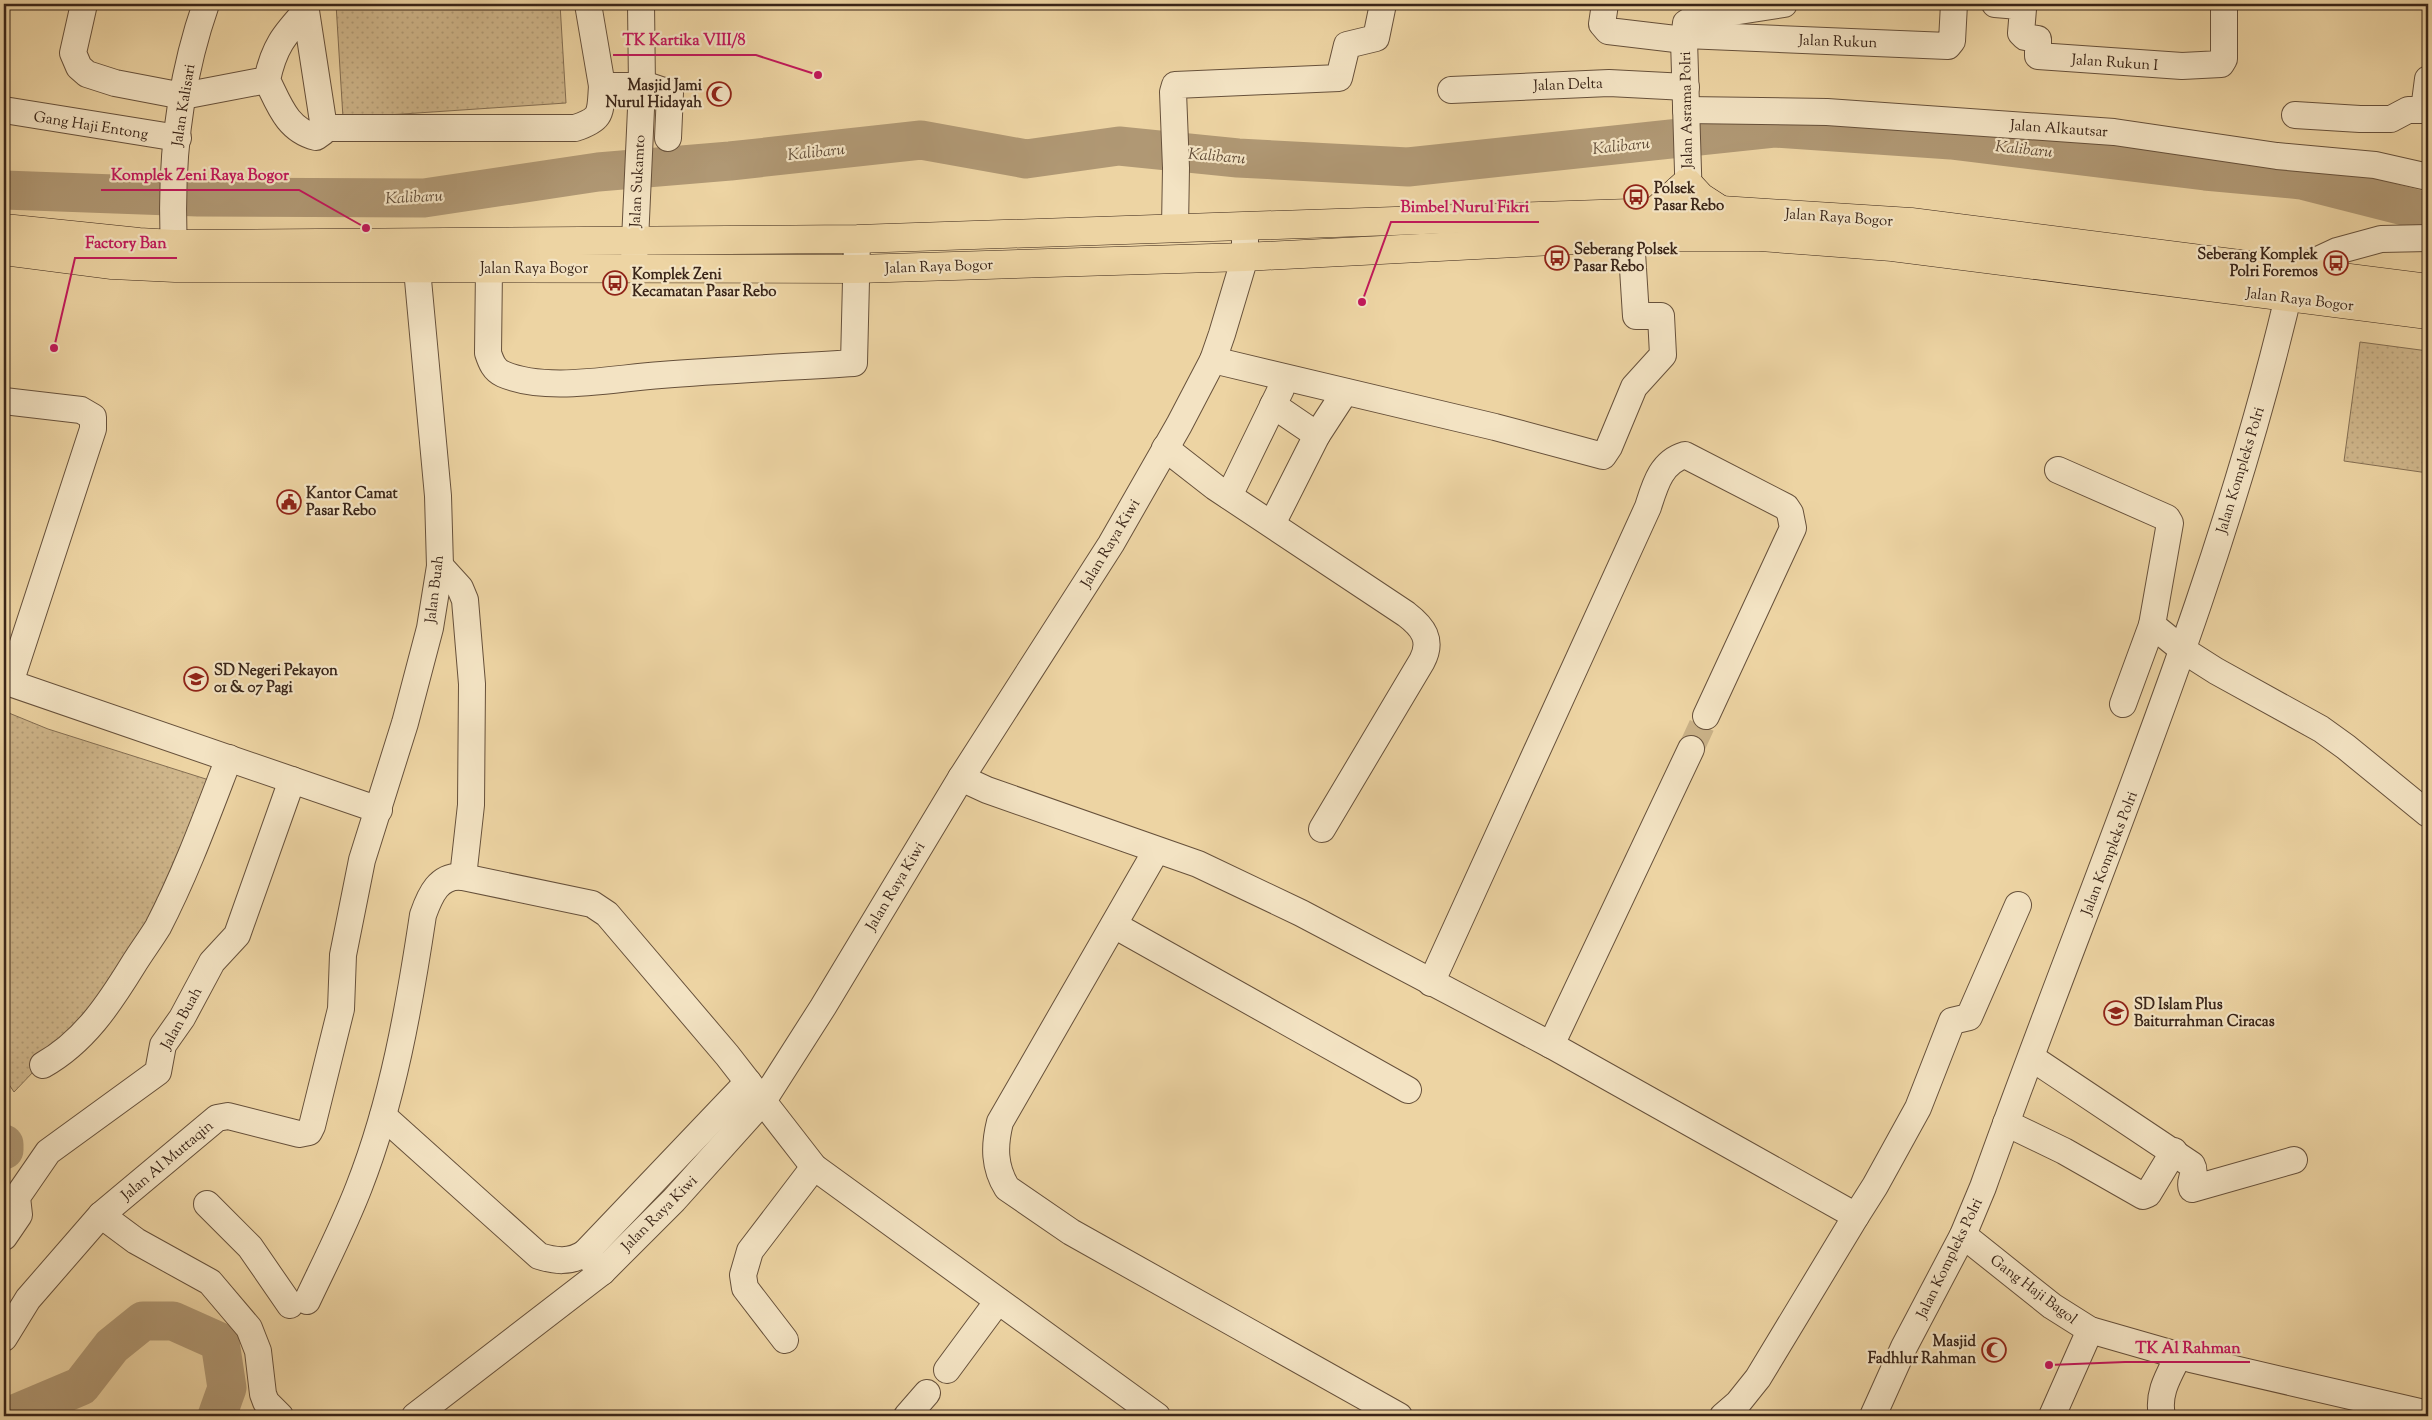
<svg xmlns="http://www.w3.org/2000/svg" width="2432" height="1420" font-family="'Sorts Mill Goudy',serif">
	<style>
		.grass { fill: url(#grass-dots); stroke: #846e52 }
		.lines { fill: none; stroke-linecap: round; stroke-linejoin: round }
		.river { stroke: #b09874; stroke-width: 39 }
		.minor-tunnel { stroke: #c9b187; stroke-width: 26; stroke-dasharray: 26 13; stroke-linecap: butt }
		.minor-casing { stroke: #67513b; stroke-width: 28 }
		.highway-casing { stroke: #3a2518; stroke-width: 29 }
		.minor { stroke: #f3e3c3; stroke-width: 26 }
		.highway { stroke: #edd4a3; stroke-width: 28 }
		.labels { text-anchor: middle; stroke-width: 4.5; stroke-linejoin: round; paint-order: stroke }
		.street-label { font-size: 15px; fill: #3a2518; stroke: #f3e3c3 }
		.poi-label { font-size: 15px; font-weight: bold; fill: #3a2518; stroke: #f3e3c3; text-anchor: start }
		.water-label { font-size: 16px; font-style: italic; fill: #5d4834; stroke: #f3e3c3 }
		.leader { fill: none; stroke: #c2185b; stroke-width: 2 }
		.callout-dot { fill: #c2185b; stroke: #f3e3c3; stroke-width: 2 }
		.callout-label { font-size: 16px; text-anchor: middle; font-weight: bold; fill: #c2185b; stroke: #f3e3c3; stroke-width: 4.5; stroke-linejoin: round; paint-order: stroke }
	</style>
	<defs>
		<pattern id="grass-dots" width="8" height="8" patternUnits="userSpaceOnUse" patternTransform="scale(1.25)"><rect width="8" height="8" fill="#cfb68b"/><path d="M2 2h.1M6 6h.1" fill="none" stroke="#b29c77" stroke-width="1.8" stroke-linecap="round"/></pattern>
	</defs>
	<rect width="100%" height="100%" fill="#edd4a3"/>
	<filter id="stains"><feTurbulence type="fractalNoise" baseFrequency=".004" numOctaves="4"/><feColorMatrix values="0 0 0 0 .2 0 0 0 0 .09 0 0 0 0 .02 0 0 0 .5 -.17"/></filter>
	<radialGradient id="worn" r=".72"><stop offset=".6" stop-color="#630" stop-opacity="0"/><stop offset="1" stop-color="#630" stop-opacity=".3"/></radialGradient>
	<g class="grass">
		<path d="M 336,4 L 560,4 L 566,103 L 343,118 Z"/>
		<path d="M 2360,342 L 2428,351 L 2428,473 L 2344,461 Z"/>
		<path d="M 4,711 L 48,729 L 209,780 L 171,871 L 116,985 L 14,1092 L 4,1077 Z"/>
	</g>
	<g class="lines">
		<g class="river">
			<path d="M 4,190 L 198,197 L 424,198 L 598,172 L 730,161 L 921,140 L 1026,159 L 1119,146 L 1238,158 L 1408,167 L 1774,128 L 1951,140 L 2205,171 L 2302,180 L 2428,212"/>
			<path d="M 4,1144 L 4,1150"/>
			<path d="M 10,1416 L 81,1386 L 112,1346 L 143,1321 L 173,1321 L 220,1342 L 227,1388 L 217,1416"/>
		</g>
		<path class="minor-tunnel" d="M 1691,749 L 1706,716"/>
		<g class="minor-casing">
			<g id="minor">
				<path d="M 84,4 L 73,53 L 79,67 L 87,74 L 115,83 L 183,96 L 267,80"/>
				<path d="M 588,4 L 602,86 L 649,86 L 670,93 L 668,138"/>
				<path d="M 1605,4 L 1602,24 L 1608,31 L 1684,40"/>
				<path d="M 1995,4 L 2019,6 L 2023,9 L 2021,33 L 2025,37 L 2038,39 L 2038,56 L 2182,66 L 2221,64 L 2224,59 L 2224,4"/>
				<path d="M 306,11 L 324,128 L 323,132 L 316,137 C 287,130 279,104 267,80 C 274,47 284,35 306,11 Z"/>
				<path d="M 1685,35 L 1948,46 L 1952,41 L 1954,4"/>
				<path d="M 1451,90 L 1609,83 L 1686,87"/>
				<path d="M 4,110 L 178,138"/>
				<path d="M 1686,110 L 1827,112 L 2114,132 L 2277,156 L 2375,165 L 2428,177"/>
				<path d="M 2424,110 L 2428,79"/>
				<path d="M 2295,115 L 2360,119 L 2391,119 L 2408,110 L 2428,110"/>
				<path d="M 324,128 L 575,128 C 603,119 600,113 602,86"/>
				<path d="M 1689,204 L 1684,40 L 1686,23 L 1694,18 L 1784,4"/>
				<path d="M 1175,227 L 1176,168 L 1173,92 L 1175,85 L 1339,78 L 1347,45 L 1376,38 L 1383,4"/>
				<path d="M 634,263 L 642,87 L 641,4"/>
				<path d="M 175,264 C 169,177 177,87 206,4"/>
				<path d="M 489,268 L 488,353 C 491,362 494,370 503,374 C 547,393 614,378 661,375 C 725,370 790,367 854,363 L 857,239"/>
				<path d="M 1213,360 L 1495,427 L 1603,456 L 1609,447 L 1634,387 L 1663,355 L 1661,316 L 1636,316 L 1631,237"/>
				<path d="M 4,401 L 81,410 L 93,417 L 93,429 L 10,683"/>
				<path d="M 1317,435 L 1345,392"/>
				<path d="M 1165,448 L 1215,487 L 1406,614 C 1423,627 1433,640 1422,661 L 1322,829"/>
				<path d="M 2058,470 L 2167,518 L 2170,523 L 2152,625 L 2183,650 L 2216,671 L 2321,729 L 2346,747 L 2428,814"/>
				<path d="M 1229,496 L 1281,389"/>
				<path d="M 1272,524 L 1317,435 L 1273,405"/>
				<path d="M 440,566 L 460,588 L 465,600 L 472,684 L 471,805 L 463,877"/>
				<path d="M 4,681 L 379,810"/>
				<path d="M 2123,704 L 2152,625"/>
				<path d="M 961,778 L 987,790 L 1198,864 L 1301,913 L 1551,1045 L 1856,1216 L 1758,1378 L 1738,1403 L 1723,1416"/>
				<path d="M 1156,851 L 1000,1122 C 994,1146 994,1167 1007,1188 L 1071,1232 L 1399,1416"/>
				<path d="M 1114,925 L 1408,1090"/>
				<path d="M 1431,983 L 1648,507 C 1655,485 1661,462 1685,455 L 1786,507 L 1790,513 L 1793,528 L 1706,716"/>
				<path d="M 1551,1045 L 1691,749"/>
				<path d="M 2032,1058 L 2192,1165 C 2197,1174 2188,1181 2192,1189 L 2294,1160"/>
				<path d="M 43,1065 C 84,1042 109,1004 133,965 C 141,952 150,940 158,927 C 186,873 207,815 229,758"/>
				<path d="M 383,1116 L 539,1256 C 555,1261 570,1263 585,1253 L 602,1272"/>
				<path d="M 2006,1123 L 2064,1151 L 2143,1196 L 2148,1194 L 2174,1151"/>
				<path d="M 207,1204 L 250,1247 L 290,1305"/>
				<path d="M 1856,1216 L 1875,1186 L 1918,1108 L 1952,1021 L 1969,1017 L 2018,905"/>
				<path d="M 1963,1235 L 2052,1306 L 2090,1330 L 2191,1359 L 2428,1414"/>
				<path d="M 4,1237 L 19,1215 L 17,1197 L 48,1152 L 158,1072 L 163,1045 L 182,1018 L 212,962 L 237,935 L 292,780"/>
				<path d="M 585,1253 L 748,1082"/>
				<path d="M 307,1301 C 325,1263 344,1226 359,1187 C 393,1100 409,1008 423,915 C 430,895 439,874 463,877 L 592,904 L 607,914 L 727,1055 L 814,1167 L 1157,1416"/>
				<path d="M 4,1338 L 28,1299 L 101,1215"/>
				<path d="M 785,1340 L 745,1288 L 743,1275 L 750,1251 L 814,1167"/>
				<path d="M 947,1370 L 998,1301"/>
				<path d="M 280,1416 L 266,1402 L 263,1394 L 258,1351 L 249,1328 L 210,1282 L 136,1241 L 101,1215 L 217,1118 L 228,1116 L 299,1134 L 309,1132 L 312,1126 L 341,1009 L 343,955 L 362,860 L 405,723 L 430,628 L 440,566 L 438,496 L 417,269 L 417,247"/>
				<path d="M 415,1416 L 602,1272 L 674,1200 L 763,1101 L 823,1007 L 961,778 L 1111,544 L 1179,425 L 1213,360 L 1222,334 L 1245,257 L 1245,226"/>
				<path d="M 907,1416 L 927,1393"/>
				<path d="M 1873,1416 L 1904,1347 L 1963,1235 L 1983,1187 C 2091,883 2223,587 2294,271 L 2337,251 L 2381,239 L 2428,238"/>
				<path d="M 2052,1416 L 2090,1330"/>
				<path d="M 2162,1416 C 2157,1393 2169,1375 2179,1355"/>
			</g>
		</g>
		<g class="highway-casing">
			<g id="highway">
				<path d="M 1655,211 L 1687,182 L 1701,197 L 1721,210"/>
				<path d="M 4,228 L 139,242 L 174,244 L 857,239 L 1721,210 L 1911,222 L 2428,288"/>
				<path d="M 4,251 L 112,265 L 175,268 L 857,269 L 1245,257 L 1631,237 L 1760,237 L 1892,247 L 2428,315"/>
			</g>
		</g>
		<use href="#minor" class="minor"/>
		<use href="#highway" class="highway"/>
	</g>
	<defs>
		<g id="mosque-ring" transform="scale(1.25)"><circle r="9.5" fill="#f3e3c3" stroke="#8f2418" stroke-width="1.5"/><path d="M3.5-4.9A6 6 0 1 0 3.5 4.9A5 5 0 1 1 3.5-4.9Z" fill="#8f2418"/></g>
		<g id="bus-ring" transform="scale(1.25)"><circle r="9.5" fill="#f3e3c3" stroke="#8f2418" stroke-width="1.5"/><path d="M-5-6H5V4H4V6H2V4H-2V6H-4V4H-5ZM-3.5-4V0h7V-4ZM-3.5 1.2v1.5H-2V1.2ZM2 1.2v1.5H3.5V1.2Z" fill="#8f2418"/></g>
		<g id="civic-ring" transform="scale(1.25)"><circle r="9.5" fill="#f3e3c3" stroke="#8f2418" stroke-width="1.5"/><path d="M-.6-6.5H3V-4.5H.6V-3L4-1V1h2V6H-6V1h2V-1L-.6-3ZM-1.2 2.5V6h2.4V2.5Z" fill="#8f2418"/></g>
		<g id="school-ring" transform="scale(1.25)"><circle r="9.5" fill="#f3e3c3" stroke="#8f2418" stroke-width="1.5"/><path d="M0-5L7-2L0 1L-7-2ZM-4 1L0 2.5L4 1V4Q0 6-4 4Z" fill="#8f2418"/></g>
	</defs>
	<g fill-rule="evenodd">
		<use href="#mosque-ring" x="719" y="94"/>
		<use href="#bus-ring" x="1636" y="197"/>
		<use href="#bus-ring" x="1557" y="258"/>
		<use href="#bus-ring" x="2336" y="263"/>
		<use href="#bus-ring" x="615" y="283"/>
		<use href="#civic-ring" x="289" y="502"/>
		<use href="#school-ring" x="196" y="679"/>
		<use href="#school-ring" x="2116" y="1013"/>
		<use href="#mosque-ring" x="1994" y="1350"/>
	</g>
	<g class="labels">
		<g class="street-label">
			<text transform="translate(1838 41) rotate(2)" y="5">Jalan Rukun</text>
			<text transform="translate(2115 62) rotate(4)" y="5">Jalan Rukun I</text>
			<text transform="translate(1568 84) rotate(-2)" y="5">Jalan Delta</text>
			<text transform="translate(183 105) rotate(-81)" y="5">Jalan Kalisari</text>
			<text transform="translate(1686 110) rotate(-91)" y="5">Jalan Asrama Polri</text>
			<text transform="translate(91 125) rotate(9)" y="5">Gang Haji Entong</text>
			<text transform="translate(2059 128) rotate(4)" y="5">Jalan Alkautsar</text>
			<text transform="translate(637 181) rotate(-87)" y="5">Jalan Sukamto</text>
			<text transform="translate(1839 217) rotate(4)" y="5">Jalan Raya Bogor</text>
			<text transform="translate(939 266) rotate(-2)" y="5">Jalan Raya Bogor</text>
			<text x="534" y="273">Jalan Raya Bogor</text>
			<text transform="translate(2300 299) rotate(7)" y="5">Jalan Raya Bogor</text>
			<text transform="translate(2240 470) rotate(-73)" y="5">Jalan Kompleks Polri</text>
			<text transform="translate(1110 543) rotate(-59)" y="5">Jalan Raya Kiwi</text>
			<text transform="translate(434 589) rotate(-83)" y="5">Jalan Buah</text>
			<text transform="translate(2109 853) rotate(-69)" y="5">Jalan Kompleks Polri</text>
			<text transform="translate(895 886) rotate(-59)" y="5">Jalan Raya Kiwi</text>
			<text transform="translate(181 1018) rotate(-61)" y="5">Jalan Buah</text>
			<text transform="translate(167 1160) rotate(-40)" y="5">Jalan Al Muttaqin</text>
			<text transform="translate(659 1213) rotate(-45)" y="5">Jalan Raya Kiwi</text>
			<text transform="translate(1949 1258) rotate(-64)" y="5">Jalan Kompleks Polri</text>
			<text transform="translate(2034 1289) rotate(37)" y="5">Gang Haji Bagol</text>
		</g>
		<g class="poi-label">
			<text x="702" y="90" text-anchor="end">Masjid Jami<tspan x="702" dy="17">Nurul Hidayah</tspan></text>
			<text x="1654" y="193">Polsek<tspan x="1654" dy="17">Pasar Rebo</tspan></text>
			<text x="1574" y="254">Seberang Polsek<tspan x="1574" dy="17">Pasar Rebo</tspan></text>
			<text x="2318" y="259" text-anchor="end">Seberang Komplek<tspan x="2318" dy="17">Polri Foremos</tspan></text>
			<text x="632" y="279">Komplek Zeni<tspan x="632" dy="17">Kecamatan Pasar Rebo</tspan></text>
			<text x="306" y="498">Kantor Camat<tspan x="306" dy="17">Pasar Rebo</tspan></text>
			<text x="214" y="675">SD Negeri Pekayon<tspan x="214" dy="17">01 &amp; 07 Pagi</tspan></text>
			<text x="2134" y="1009">SD Islam Plus<tspan x="2134" dy="17">Baiturrahman Ciracas</tspan></text>
			<text x="1976" y="1346" text-anchor="end">Masjid<tspan x="1976" dy="17">Fadhlur Rahman</tspan></text>
		</g>
		<g class="water-label">
			<text transform="translate(1621 145) rotate(-6)" y="6">Kalibaru</text>
			<text transform="translate(2024 148) rotate(6)" y="6">Kalibaru</text>
			<text transform="translate(816 151) rotate(-6)" y="6">Kalibaru</text>
			<text transform="translate(1217 155) rotate(5)" y="6">Kalibaru</text>
			<text transform="translate(414 196) rotate(-3)" y="6">Kalibaru</text>
		</g>
	</g>
	<path class="leader" d="M818 75L756 55H613M366 228L299 190H101M1362 302L1391 222H1539M54 348L75 258H177M2049 1365L2125 1362H2250"/>
	<g class="callout-dot">
		<circle cx="818" cy="75" r="5"/>
		<circle cx="366" cy="228" r="5"/>
		<circle cx="1362" cy="302" r="5"/>
		<circle cx="54" cy="348" r="5"/>
		<circle cx="2049" cy="1365" r="5"/>
	</g>
	<g class="callout-label">
		<text x="684" y="45">TK Kartika VIII/8</text>
		<text x="200" y="180">Komplek Zeni Raya Bogor</text>
		<text x="1465" y="212">Bimbel Nurul Fikri</text>
		<text x="126" y="248">Factory Ban</text>
		<text x="2188" y="1353">TK Al Rahman</text>
	</g>
	<rect width="2432" height="1420" fill="none" stroke="#edd4a3" stroke-width="20"/>
	<rect x="5" y="5" width="2422" height="1410" fill="none" stroke="#3a2518" stroke-width="2.5"/>
	<rect x="10" y="10" width="2412" height="1400" fill="none" stroke="#3a2518"/>
	<rect width="100%" height="100%" filter="url(#stains)"/>
	<rect width="100%" height="100%" fill="url(#worn)"/>
</svg>
